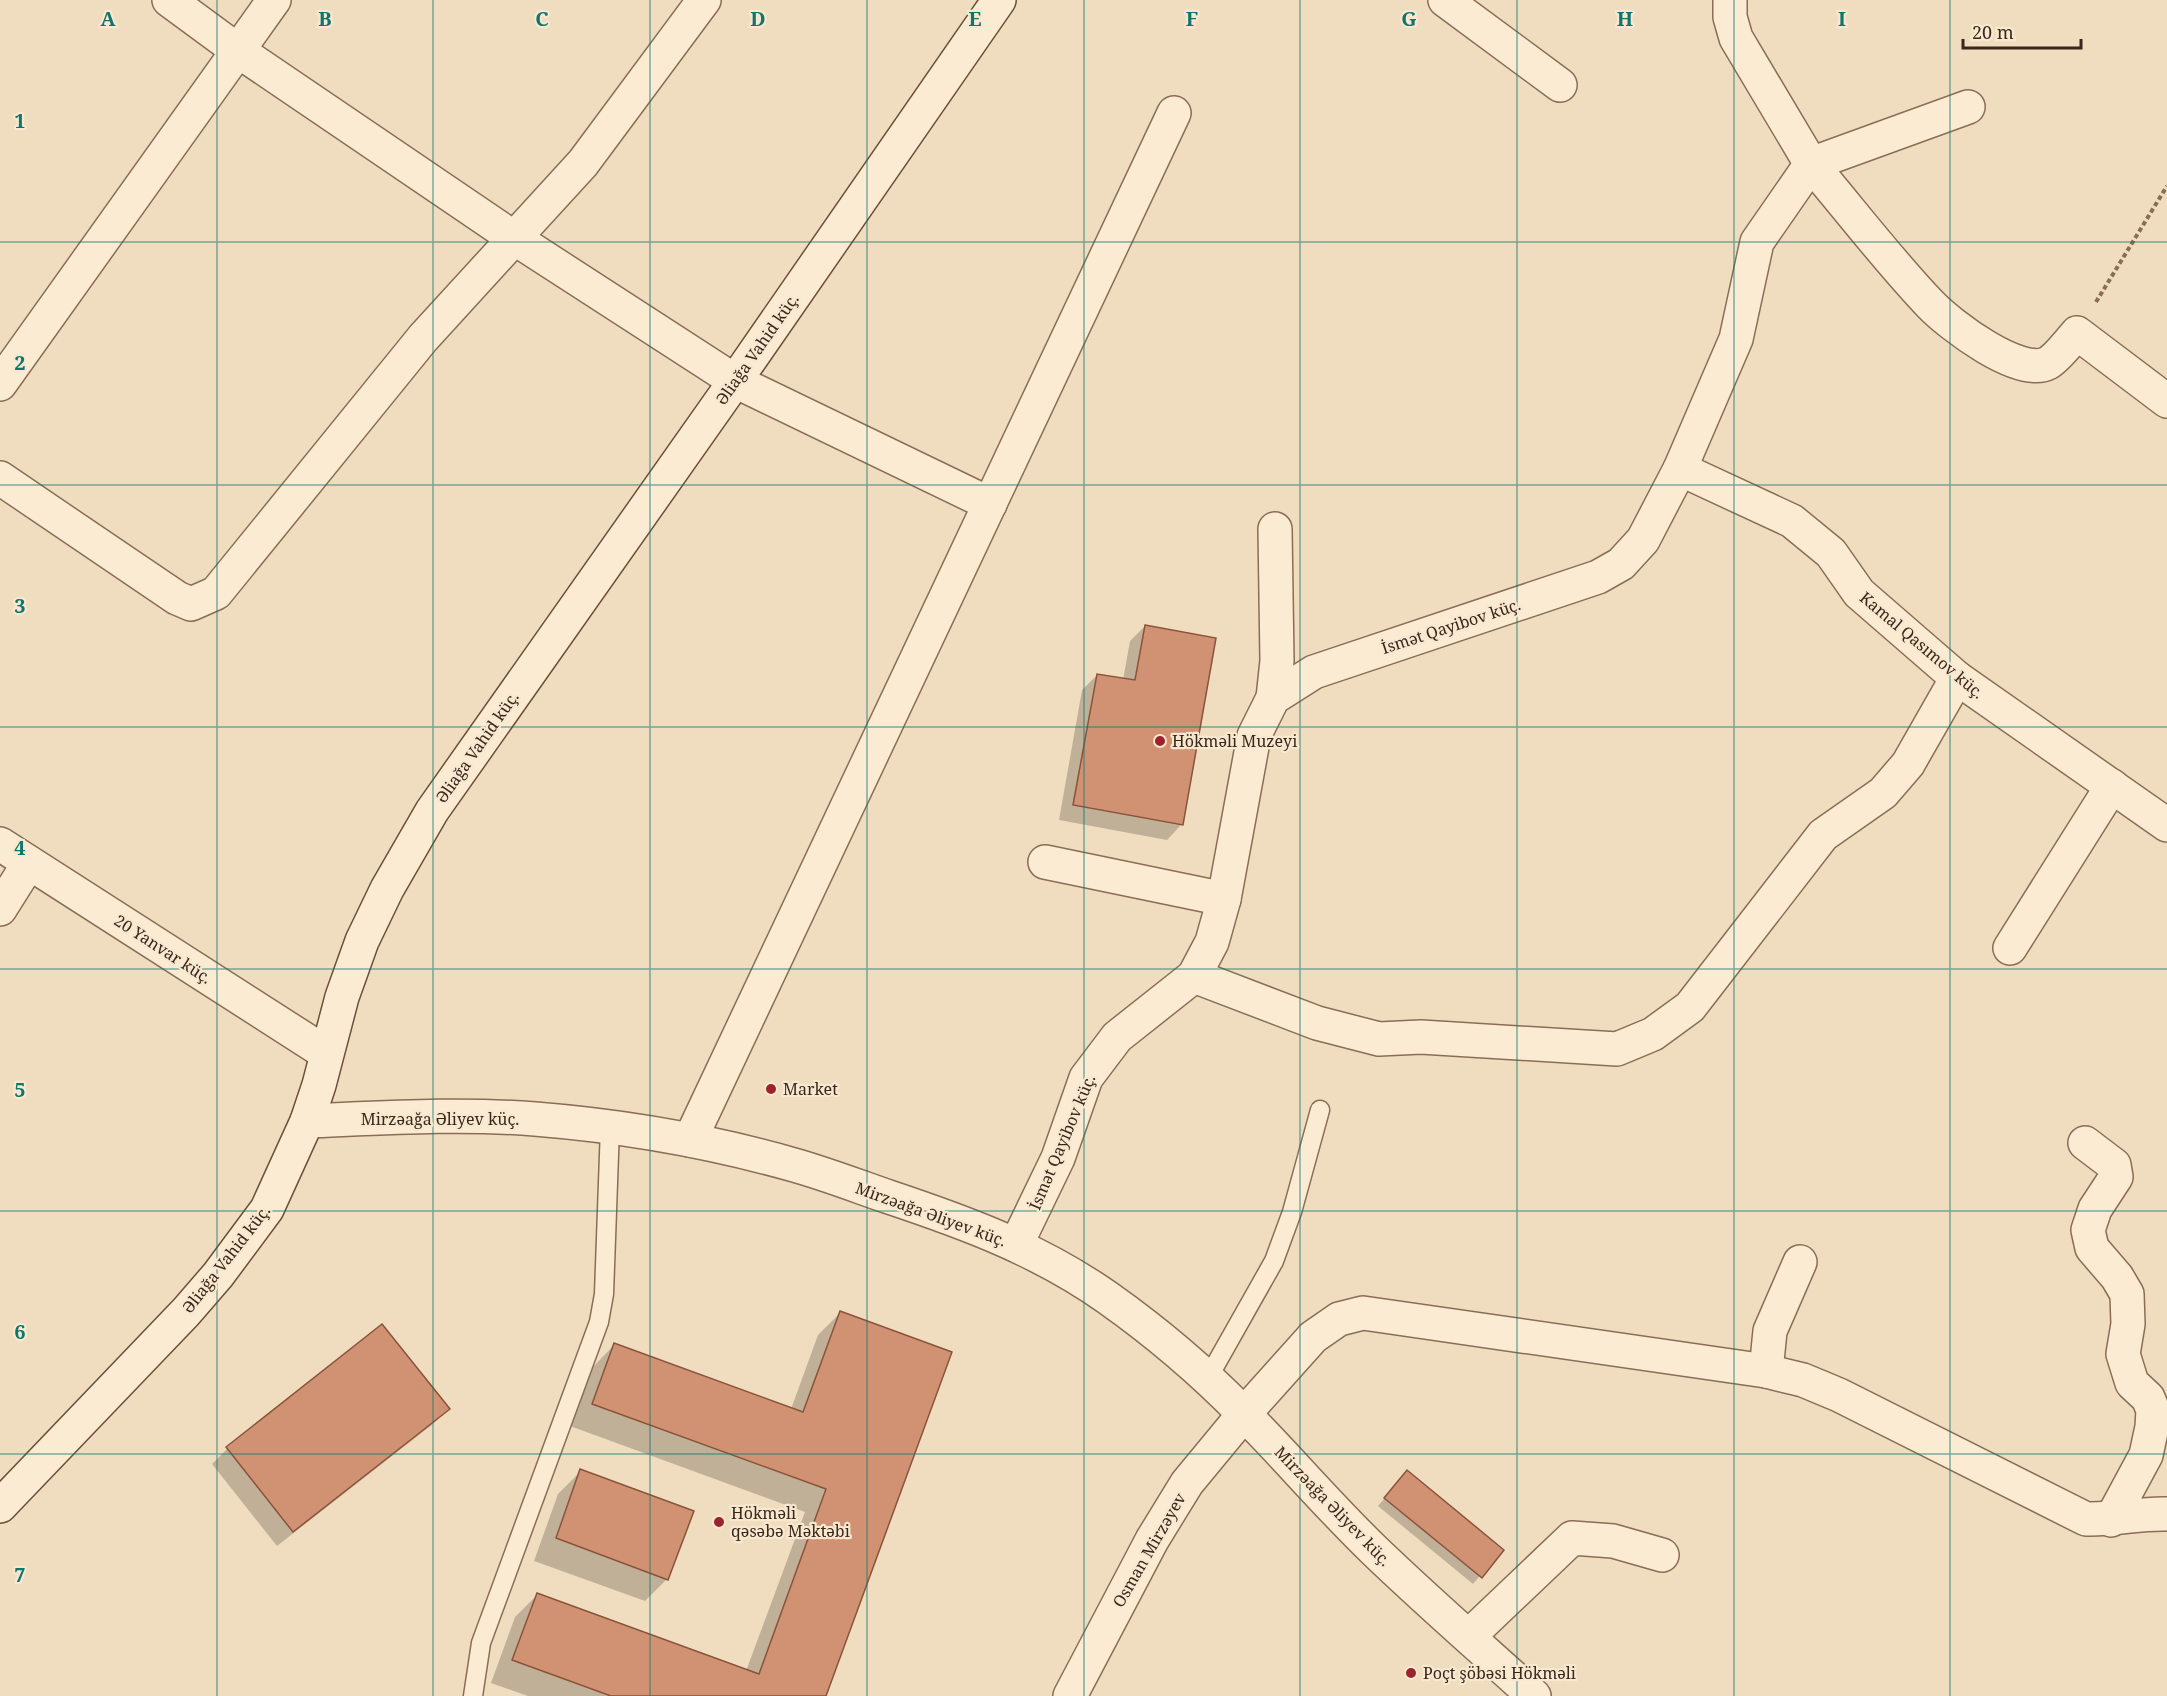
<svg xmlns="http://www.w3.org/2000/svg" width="2167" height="1696" font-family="'Noto Serif',serif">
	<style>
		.shadow { fill: #0003 }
		.building { fill: #d19273; stroke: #8a543b; stroke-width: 1.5 }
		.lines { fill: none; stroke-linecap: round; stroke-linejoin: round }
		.lane-casing { stroke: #8a6d56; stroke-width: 21 }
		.street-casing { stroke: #8a6d56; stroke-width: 36 }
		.secondary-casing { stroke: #6c4f3a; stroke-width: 36 }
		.path { stroke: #8a6d56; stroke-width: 4; stroke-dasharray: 4.5 3; stroke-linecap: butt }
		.lane { stroke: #fbebd3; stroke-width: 18 }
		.street { stroke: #fbebd3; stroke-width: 33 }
		.secondary { stroke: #fbebd3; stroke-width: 33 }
		.grid { fill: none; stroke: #0f766e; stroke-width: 1.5; stroke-opacity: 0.55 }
		.poi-dot { fill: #9c232e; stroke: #f7e8cf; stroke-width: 2 }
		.labels { text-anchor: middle; stroke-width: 4.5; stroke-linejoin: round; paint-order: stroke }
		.street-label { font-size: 16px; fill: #39271c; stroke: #f7e8cf }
		.poi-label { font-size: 16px; fill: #39271c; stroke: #f7e8cf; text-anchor: start }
		.grid-label { font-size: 20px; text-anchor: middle; font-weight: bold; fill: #0f766e; stroke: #f7e8cf; stroke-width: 4.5; stroke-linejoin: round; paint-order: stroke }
	</style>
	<rect width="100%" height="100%" fill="#f0ddbf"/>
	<g class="shadow">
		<path d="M 1145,626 L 1182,824 L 1167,840 L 1059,820 L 1082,690 L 1097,675 L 1123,680 L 1130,641 Z"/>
		<path d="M 841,1312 L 825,1696 L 528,1696 L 491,1683 L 515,1617 L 538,1594 L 746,1671 L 805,1512 L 570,1426 L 592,1368 L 614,1345 L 791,1409 L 818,1335 Z"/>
		<path d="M 382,1326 L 448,1409 L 433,1424 L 277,1546 L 212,1464 L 227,1449 Z"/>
		<path d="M 581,1471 L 667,1579 L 645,1601 L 534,1561 L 558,1494 Z"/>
		<path d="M 1407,1472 L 1502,1550 L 1473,1584 L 1378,1506 Z"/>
	</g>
	<g class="building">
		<path d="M 1145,625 L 1216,638 L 1183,825 L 1073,805 L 1097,674 L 1135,680 Z"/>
		<path d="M 840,1311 L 952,1352 L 826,1696 L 611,1696 L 512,1660 L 537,1593 L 759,1674 L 826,1489 L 592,1404 L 614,1343 L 803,1412 Z"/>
		<path d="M 382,1324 L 450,1409 L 293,1532 L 226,1447 Z"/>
		<path d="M 580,1469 L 694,1511 L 668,1580 L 556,1538 Z"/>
		<path d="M 1407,1470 L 1504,1550 L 1482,1578 L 1384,1498 Z"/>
	</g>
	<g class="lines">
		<g class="lane-casing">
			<g id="lane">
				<path d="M 1208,1378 L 1274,1261 L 1292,1212 L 1320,1110"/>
				<path d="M 473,1696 L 481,1643 L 599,1322 L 604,1294 L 610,1127"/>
			</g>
		</g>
		<g class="street-casing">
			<g id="street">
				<path d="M 169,0 L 237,50 L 514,238 L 735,381 L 990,504"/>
				<path d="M 1445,0 L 1560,85"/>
				<path d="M 1968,107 L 1811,164 C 1851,211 1888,260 1930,304 C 1950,325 2020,378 2048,363 C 2057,358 2070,341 2077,333 L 2167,401"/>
				<path d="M 0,384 L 274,0"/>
				<path d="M 1680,469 L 1792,521 L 1831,553 L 1859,593 L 1957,678 L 2167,825"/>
				<path d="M 0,478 L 177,598 L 191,604 L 216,593 L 423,338 L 583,163 L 704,0"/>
				<path d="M 1273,698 L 1277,661 L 1275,529"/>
				<path d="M 0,844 L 326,1053"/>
				<path d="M 1045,862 L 1224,899"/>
				<path d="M 0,909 L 29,863"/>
				<path d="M 2010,948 L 2112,786"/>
				<path d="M 1194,976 L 1317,1023 L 1379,1039 L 1421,1037 L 1617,1049 L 1653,1034 L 1690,1007 L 1823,835 L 1883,793 L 1908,764 L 1957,678"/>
				<path d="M 307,1121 C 383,1118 459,1113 535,1119 C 622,1126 710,1141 794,1165 C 826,1174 857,1186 889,1197 C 967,1223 1040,1250 1108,1298 C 1156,1332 1202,1371 1243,1413 C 1288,1458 1330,1508 1376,1552 C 1427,1601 1481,1648 1534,1696"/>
				<path d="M 690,1140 L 1174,113"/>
				<path d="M 2085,1143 L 2114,1165 L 2116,1177 L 2095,1209 L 2088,1230 L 2092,1248 L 2117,1277 L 2127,1294 L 2128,1324 L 2123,1354 L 2132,1383 L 2148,1398 L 2153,1410 L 2152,1427 L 2146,1455 L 2111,1520"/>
				<path d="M 1016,1245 L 1058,1158 L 1086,1078 L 1117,1037 L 1194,976 L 1212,942 L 1224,899 L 1254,736 L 1273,698 L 1314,672 L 1598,577 L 1621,564 L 1643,540 L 1680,469 L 1736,339 L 1757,242 L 1811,164 L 1736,38 L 1730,17 L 1730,0"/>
				<path d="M 1766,1371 L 1770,1331 L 1800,1262"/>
				<path d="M 1469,1636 L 1572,1538 L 1613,1541 L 1662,1555"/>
				<path d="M 1070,1696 L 1152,1540 L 1187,1483 L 1244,1414 L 1313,1337 L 1339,1319 L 1363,1313 L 1766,1371 L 1803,1380 L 1839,1395 L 2086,1519 C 2115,1520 2139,1513 2167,1514"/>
			</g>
		</g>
		<g class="secondary-casing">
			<path id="secondary" d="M 0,1506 L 186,1312 L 218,1275 L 267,1209 L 307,1121 L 319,1085 L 342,997 L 362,941 L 387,889 L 432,811 L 735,381 L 999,0"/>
		</g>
		<path class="path" d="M 2096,302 L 2167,186"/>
		<use href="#lane" class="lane"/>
		<use href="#street" class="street"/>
		<use href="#secondary" class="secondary"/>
	</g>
	<path class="grid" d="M 217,0 L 217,1696M 433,0 L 433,1696M 650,0 L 650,1696M 867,0 L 867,1696M 1084,0 L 1084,1696M 1300,0 L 1300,1696M 1517,0 L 1517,1696M 1734,0 L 1734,1696M 1950,0 L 1950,1696M 0,242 L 2167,242M 0,485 L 2167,485M 0,727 L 2167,727M 0,969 L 2167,969M 0,1211 L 2167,1211M 0,1454 L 2167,1454"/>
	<g class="poi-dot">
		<circle cx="1160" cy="741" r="6"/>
		<circle cx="771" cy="1089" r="6"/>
		<circle cx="719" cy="1522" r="6"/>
		<circle cx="1411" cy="1673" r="6"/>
	</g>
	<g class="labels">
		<g class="street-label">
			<text transform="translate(757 349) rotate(-55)" y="6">Əliağa Vahid küç.</text>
			<text transform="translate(1451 626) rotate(-18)" y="6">İsmət Qayibov küç.</text>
			<text transform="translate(1922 645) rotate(40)" y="6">Kamal Qasımov küç.</text>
			<text transform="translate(477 747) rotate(-55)" y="6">Əliağa Vahid küç.</text>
			<text transform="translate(163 949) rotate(33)" y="6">20 Yanvar küç.</text>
			<text x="440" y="1125">Mirzəağa Əliyev küç.</text>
			<text transform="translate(1062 1142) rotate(-67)" y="6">İsmət Qayibov küç.</text>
			<text transform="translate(931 1214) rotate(20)" y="6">Mirzəağa Əliyev küç.</text>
			<text transform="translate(226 1259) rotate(-52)" y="6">Əliağa Vahid küç.</text>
			<text transform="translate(1333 1506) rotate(46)" y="6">Mirzəağa Əliyev küç.</text>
			<text transform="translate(1149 1550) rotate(-60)" y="6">Osman Mirzəyev</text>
		</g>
		<g class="poi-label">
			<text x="1172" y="747">Hökməli Muzeyi</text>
			<text x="783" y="1095">Market</text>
			<text x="731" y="1519">Hökməli<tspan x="731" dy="18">qəsəbə Məktəbi</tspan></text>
			<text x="1423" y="1679">Poçt şöbəsi Hökməli</text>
		</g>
	</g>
	<g class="grid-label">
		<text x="108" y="26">A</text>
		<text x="325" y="26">B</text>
		<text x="542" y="26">C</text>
		<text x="758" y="26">D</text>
		<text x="975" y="26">E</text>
		<text x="1192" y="26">F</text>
		<text x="1409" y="26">G</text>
		<text x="1625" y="26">H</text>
		<text x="1842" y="26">I</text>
		<text x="20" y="128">1</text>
		<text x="20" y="370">2</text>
		<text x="20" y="613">3</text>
		<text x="20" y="855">4</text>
		<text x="20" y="1097">5</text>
		<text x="20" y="1339">6</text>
		<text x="20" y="1582">7</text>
	</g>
	<path d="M1963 39v9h118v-9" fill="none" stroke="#39271c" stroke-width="3"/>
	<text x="1972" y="39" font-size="18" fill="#39271c" stroke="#f7e8cf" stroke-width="4.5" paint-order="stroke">20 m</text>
</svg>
